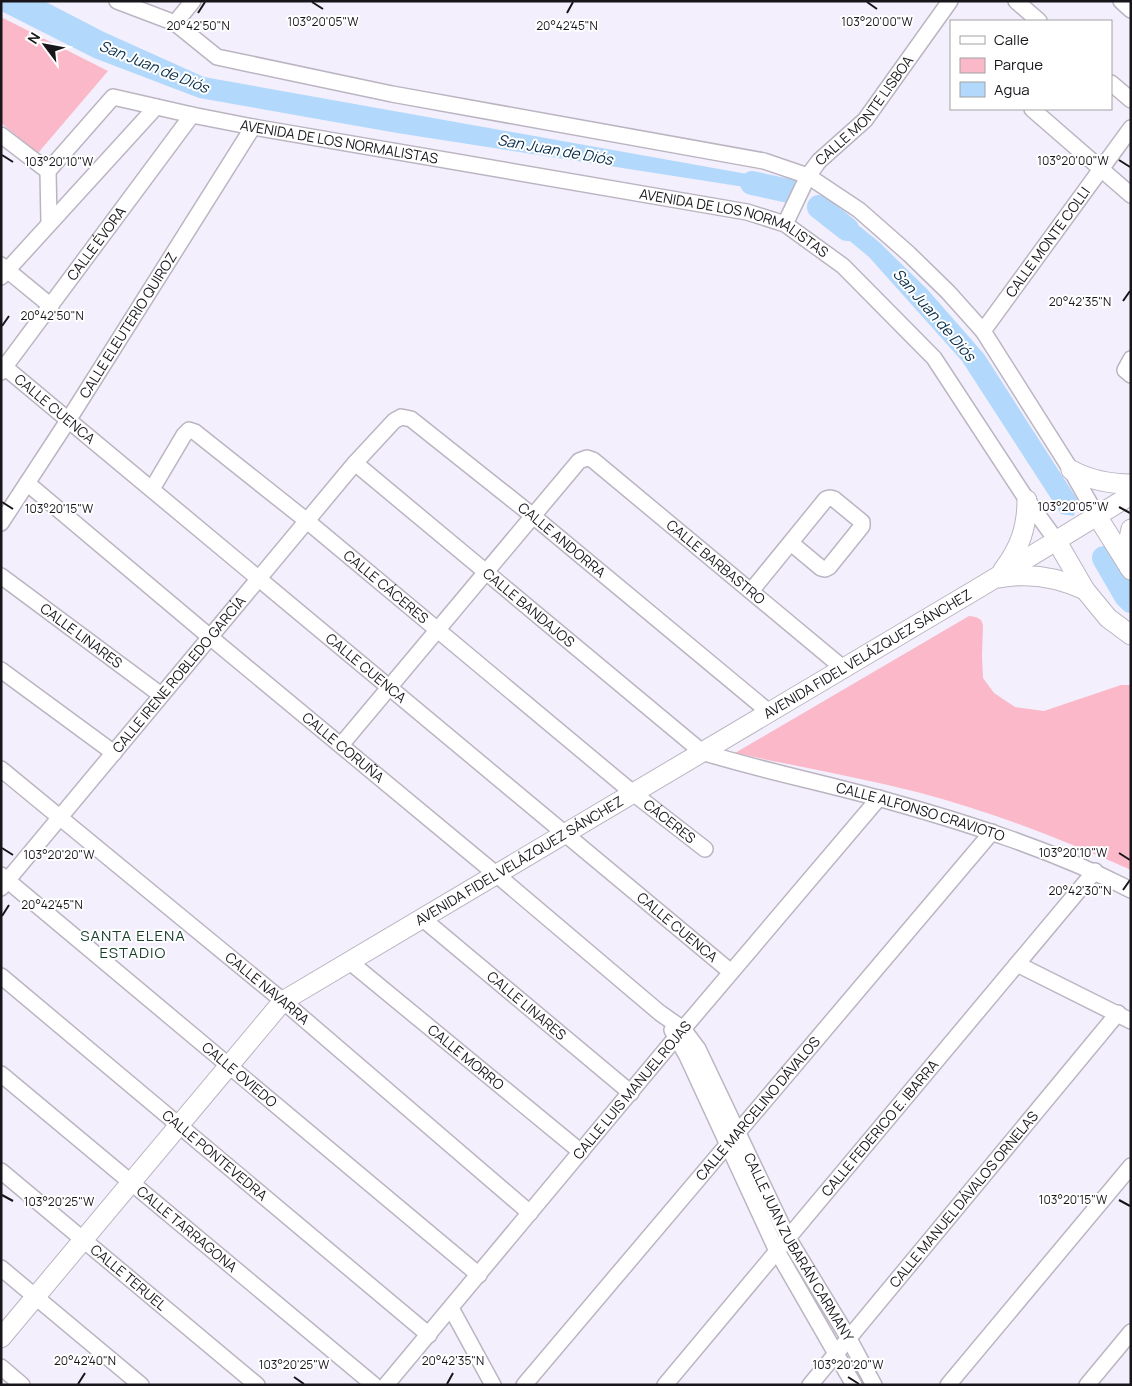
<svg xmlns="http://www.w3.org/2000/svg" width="1132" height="1386" font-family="Manrope,sans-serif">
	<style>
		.green { fill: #fab8c8 }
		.water { fill: #b2d9fc }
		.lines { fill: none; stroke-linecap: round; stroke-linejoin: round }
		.river { stroke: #b2d9fc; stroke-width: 24 }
		.minor-casing { stroke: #bbb5c2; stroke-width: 18 }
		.tertiary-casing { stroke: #bbb5c2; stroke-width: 21 }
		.minor { stroke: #fff; stroke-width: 15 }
		.tertiary { stroke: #fff; stroke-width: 19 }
		.ticks { fill: none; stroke: #18161b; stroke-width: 2 }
		.labels { text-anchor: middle; stroke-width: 4; stroke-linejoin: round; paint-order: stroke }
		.street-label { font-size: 14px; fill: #18161b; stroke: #fff }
		.water-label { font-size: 15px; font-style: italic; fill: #072d4a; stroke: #fff }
		.neighbourhood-label { font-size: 15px; letter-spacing: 1px; fill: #163f29; stroke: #fff }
		.ticks-label { font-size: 12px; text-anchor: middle; fill: #18161b; stroke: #fff; stroke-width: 4; stroke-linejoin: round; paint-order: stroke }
	</style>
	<rect width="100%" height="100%" fill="#f4effc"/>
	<g class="green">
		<path d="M 1,17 L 108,71 L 38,153 L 1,123 Z"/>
		<path d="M 969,616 L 976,617 L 981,620 L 983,625 L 982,655 L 983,678 L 994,693 L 1015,707 L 1044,711 L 1121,685 L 1131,685 L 1131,870 C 1062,839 990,811 917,792 C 857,777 795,766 735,753 Z"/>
	</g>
	<g class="water">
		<path d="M 1,1 L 44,1 L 104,32 L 204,77 L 775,179 L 784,189 L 771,191 L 397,133 L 199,98 L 94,58 L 1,11 Z"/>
		<path d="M 837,208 L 879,242 L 927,289 L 984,354 L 1077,499 L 1074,516 L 1061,514 L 962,361 L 869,257 L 828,223 L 823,209 Z"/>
		<path d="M 1106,561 C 1132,575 1131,587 1131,614 L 1105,575 Z"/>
	</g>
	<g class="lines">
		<g class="river">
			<path d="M 752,183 L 789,191"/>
			<path d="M 819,207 L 847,229"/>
			<path d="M 1104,558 L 1126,596 L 1131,601"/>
		</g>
		<g class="minor-casing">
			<g id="minor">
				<path d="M 117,1 L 175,23 L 217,57 L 392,94 L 764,161 L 808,176 L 859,210 L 909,254 L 948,292 L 983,331 L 1071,470 L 1097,516"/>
				<path d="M 1016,1 L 1039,21"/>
				<path d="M 1121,1 L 1131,10"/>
				<path d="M 175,23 L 193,1"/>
				<path d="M 1111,83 L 1131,100"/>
				<path d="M 1032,109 L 1131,195"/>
				<path d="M 1,135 L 48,171 L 49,223"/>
				<path id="s1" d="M 48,171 L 113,97 L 192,115 L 253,127 L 747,212 L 785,224 L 843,266 L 934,358 L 1027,500 L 1056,540"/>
				<path id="s2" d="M 785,224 L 808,176 L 819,161 L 865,120 L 950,1"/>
				<path d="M 1,265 L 51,306"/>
				<path d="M 1,277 L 156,107"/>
				<path id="s3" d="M 983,331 L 1131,128"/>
				<path d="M 1131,359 L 1125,370 L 1131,375"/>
				<path id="s4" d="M 1,364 L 731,972"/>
				<path id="s5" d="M 1,372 L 192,115"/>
				<path id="s6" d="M 355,463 L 702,752 C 760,770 820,782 878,798 C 964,822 1051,849 1131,890"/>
				<path id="s7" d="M 27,483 L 210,637 L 497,875 L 660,1013 L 683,1029 L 698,1049 L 788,1238 L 848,1337 L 874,1385"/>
				<path id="s8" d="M 152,489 L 184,435 L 189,430 L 195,432 L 307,521 L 633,793 L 705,849"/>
				<path id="s9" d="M 1,523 L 69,419 L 253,127"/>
				<path id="s10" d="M 1,576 L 161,695"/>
				<path d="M 751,591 L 826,499 L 830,498 L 834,499 L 862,522 L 862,526 L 829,567 L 825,569 L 821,568 L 791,543"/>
				<path d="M 1,670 L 114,753"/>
				<path id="s11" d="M 341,745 L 579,461 L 587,458 L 593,460 L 843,668"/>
				<path id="s12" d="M 1,769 L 283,1001 L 530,1213"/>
				<path id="s13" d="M 1,875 L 479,1275"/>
				<path id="s14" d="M 1,888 L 355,463 L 394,421 L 401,417 L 411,419 L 533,516 L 769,712"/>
				<path id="s15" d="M 423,919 L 631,1093"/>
				<path id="s16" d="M 350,962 L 581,1152"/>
				<path d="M 1017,964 L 1131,1021"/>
				<path id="s17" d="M 1,976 L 429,1335"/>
				<path d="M 672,1030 L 687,1056 L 777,1251 L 854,1385"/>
				<path id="s18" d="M 1,1074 L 374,1385"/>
				<path id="s19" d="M 1,1171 L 257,1385"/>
				<path d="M 1,1268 L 141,1385"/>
				<path d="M 451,1308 L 493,1385"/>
				<path d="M 1,1367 L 22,1385"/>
				<path id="s20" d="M 386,1385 L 683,1029 L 879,798"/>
				<path id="s21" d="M 524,1385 L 992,832"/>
				<path id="s22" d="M 665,1385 L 1095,871"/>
				<path id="s23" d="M 810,1385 L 1118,1013"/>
				<path d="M 948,1385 L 1131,1166"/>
				<path d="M 1087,1385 L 1131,1332"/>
			</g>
		</g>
		<g class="tertiary-casing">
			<g id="tertiary">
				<path d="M 1071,470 C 1090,480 1109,484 1131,484"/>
				<path d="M 1097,516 L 1131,570"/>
				<path d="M 1056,540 L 1085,590 L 1108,618 L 1131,635"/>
				<path d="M 1129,567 L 1128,543 L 1131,529"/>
				<path d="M 1003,570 C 1020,548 1027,527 1027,500"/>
				<path d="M 999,578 C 1030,572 1057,577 1085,590"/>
				<path id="s24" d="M 1,1338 L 283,1001 L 982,586 L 1131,495"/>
			</g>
		</g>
		<use href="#minor" class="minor"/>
		<use href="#tertiary" class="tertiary"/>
	</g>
	<path class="ticks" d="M 312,2 L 323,9M 867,2 L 877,9M 198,13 L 205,2M 567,13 L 573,2M 2,155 L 13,162M 1119,160 L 1130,167M 1123,301 L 1130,291M 2,326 L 9,316M 2,502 L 13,509M 1119,507 L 1130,513M 2,848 L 13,855M 1119,853 L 1130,860M 1123,890 L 1130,880M 2,916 L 9,905M 2,1195 L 13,1201M 1119,1200 L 1130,1206M 294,1377 L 304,1384M 848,1377 L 859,1384M 78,1384 L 85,1373M 447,1384 L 453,1373"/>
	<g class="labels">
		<g class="street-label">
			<text dy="5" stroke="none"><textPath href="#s2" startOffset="140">CALLE MONTE LISBOA</textPath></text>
			<text dy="5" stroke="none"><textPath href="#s1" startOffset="329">AVENIDA DE LOS NORMALISTAS</textPath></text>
			<text dy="5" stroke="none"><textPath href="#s1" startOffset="734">AVENIDA DE LOS NORMALISTAS</textPath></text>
			<text dy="5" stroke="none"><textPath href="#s3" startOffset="110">CALLE MONTE COLLI</textPath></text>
			<text dy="5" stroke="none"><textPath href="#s5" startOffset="160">CALLE ÉVORA</textPath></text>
			<text dy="5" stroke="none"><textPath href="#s9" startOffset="235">CALLE ELEUTERIO QUIROZ</textPath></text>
			<text dy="5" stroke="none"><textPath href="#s4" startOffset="70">CALLE CUENCA</textPath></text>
			<text dy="5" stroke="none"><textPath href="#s14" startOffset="822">CALLE ANDORRA</textPath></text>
			<text dy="5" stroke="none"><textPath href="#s11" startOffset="545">CALLE BARBASTRO</textPath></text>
			<text dy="5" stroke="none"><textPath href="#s8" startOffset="322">CALLE CÁCERES</textPath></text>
			<text dy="5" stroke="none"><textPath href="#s6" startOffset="226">CALLE BANDAJOS</textPath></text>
			<text dy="5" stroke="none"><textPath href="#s10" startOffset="100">CALLE LINARES</textPath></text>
			<text dy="5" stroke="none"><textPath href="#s24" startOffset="1119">AVENIDA FIDEL VELÁZQUEZ SÁNCHEZ</textPath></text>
			<text dy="5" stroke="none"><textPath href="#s4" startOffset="475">CALLE CUENCA</textPath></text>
			<text dy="5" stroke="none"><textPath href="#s14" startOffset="278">CALLE IRENE ROBLEDO GARCÍA</textPath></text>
			<text dy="5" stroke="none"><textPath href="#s7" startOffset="412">CALLE CORUÑA</textPath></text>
			<text dy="5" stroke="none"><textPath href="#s6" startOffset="678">CALLE ALFONSO CRAVIOTO</textPath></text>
			<text dy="5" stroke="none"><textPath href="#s8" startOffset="690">CÁCERES</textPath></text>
			<text dy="5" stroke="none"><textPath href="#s24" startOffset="714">AVENIDA FIDEL VELÁZQUEZ SÁNCHEZ</textPath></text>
			<text dy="5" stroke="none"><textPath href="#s4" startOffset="880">CALLE CUENCA</textPath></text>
			<text dy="5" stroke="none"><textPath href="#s12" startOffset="345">CALLE NAVARRA</textPath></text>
			<text dy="5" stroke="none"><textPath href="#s15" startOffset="135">CALLE LINARES</textPath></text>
			<text dy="5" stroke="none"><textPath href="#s16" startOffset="150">CALLE MORRO</textPath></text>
			<text dy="5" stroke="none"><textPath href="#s13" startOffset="311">CALLE OVIEDO</textPath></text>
			<text dy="5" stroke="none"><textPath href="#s20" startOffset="384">CALLE LUIS MANUEL ROJAS</textPath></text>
			<text dy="5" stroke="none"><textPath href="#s21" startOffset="362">CALLE MARCELINO DÁVALOS</textPath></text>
			<text dy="5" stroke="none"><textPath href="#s22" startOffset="335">CALLE FEDERICO E. IBARRA</textPath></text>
			<text dy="5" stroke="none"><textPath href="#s17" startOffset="279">CALLE PONTEVEDRA</textPath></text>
			<text dy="5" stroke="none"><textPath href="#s23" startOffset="241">CALLE MANUEL DÁVALOS ORNELAS</textPath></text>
			<text dy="5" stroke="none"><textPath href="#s18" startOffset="242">CALLE TARRAGONA</textPath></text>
			<text dy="5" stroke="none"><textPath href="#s7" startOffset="1101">CALLE JUAN ZUBARÁN CARMANY</textPath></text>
			<text dy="5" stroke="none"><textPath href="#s19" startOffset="166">CALLE TERUEL</textPath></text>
		</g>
		<g class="water-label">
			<text transform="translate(154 67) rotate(22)" y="5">San Juan de Diós</text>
			<text transform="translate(555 150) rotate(10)" y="5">San Juan de Diós</text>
			<text transform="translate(934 315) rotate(49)" y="5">San Juan de Diós</text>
		</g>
		<g class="neighbourhood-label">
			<text x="133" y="941">SANTA ELENA<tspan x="133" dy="17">ESTADIO</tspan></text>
		</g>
	</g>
	<g class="ticks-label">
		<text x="323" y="26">103°20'05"W</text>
		<text x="877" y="26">103°20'00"W</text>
		<text x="198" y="30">20°42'50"N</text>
		<text x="567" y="30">20°42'45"N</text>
		<text x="1073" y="165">103°20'00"W</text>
		<text x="59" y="166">103°20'10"W</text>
		<text x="1080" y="306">20°42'35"N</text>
		<text x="52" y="320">20°42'50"N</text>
		<text x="1073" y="511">103°20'05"W</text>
		<text x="59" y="513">103°20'15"W</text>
		<text x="1073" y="857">103°20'10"W</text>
		<text x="59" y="859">103°20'20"W</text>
		<text x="1080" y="895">20°42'30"N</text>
		<text x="52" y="909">20°42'45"N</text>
		<text x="1073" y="1204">103°20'15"W</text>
		<text x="59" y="1206">103°20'25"W</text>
		<text x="85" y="1365">20°42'40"N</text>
		<text x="453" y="1365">20°42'35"N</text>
		<text x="294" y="1369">103°20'25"W</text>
		<text x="848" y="1369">103°20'20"W</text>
	</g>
	<rect width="1132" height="1386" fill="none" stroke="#18161b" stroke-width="5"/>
	<rect x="950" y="20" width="162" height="90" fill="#ffffff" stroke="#a3a2a4"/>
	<rect x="960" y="36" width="25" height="8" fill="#ffffff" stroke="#a3a2a4"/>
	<text x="994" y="45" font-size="15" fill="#18161b">Calle</text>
	<rect x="960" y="58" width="25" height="15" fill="#fab8c8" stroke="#a3a2a4"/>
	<text x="994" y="70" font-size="15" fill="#18161b">Parque</text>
	<rect x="960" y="82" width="25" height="15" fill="#b2d9fc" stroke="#a3a2a4"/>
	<text x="994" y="95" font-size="15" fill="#18161b">Agua</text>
	<g transform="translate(45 45) rotate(302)" stroke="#ffffff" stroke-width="4" paint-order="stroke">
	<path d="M0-4L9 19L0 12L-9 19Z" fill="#18161b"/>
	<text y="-8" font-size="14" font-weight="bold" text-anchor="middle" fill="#18161b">N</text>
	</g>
</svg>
